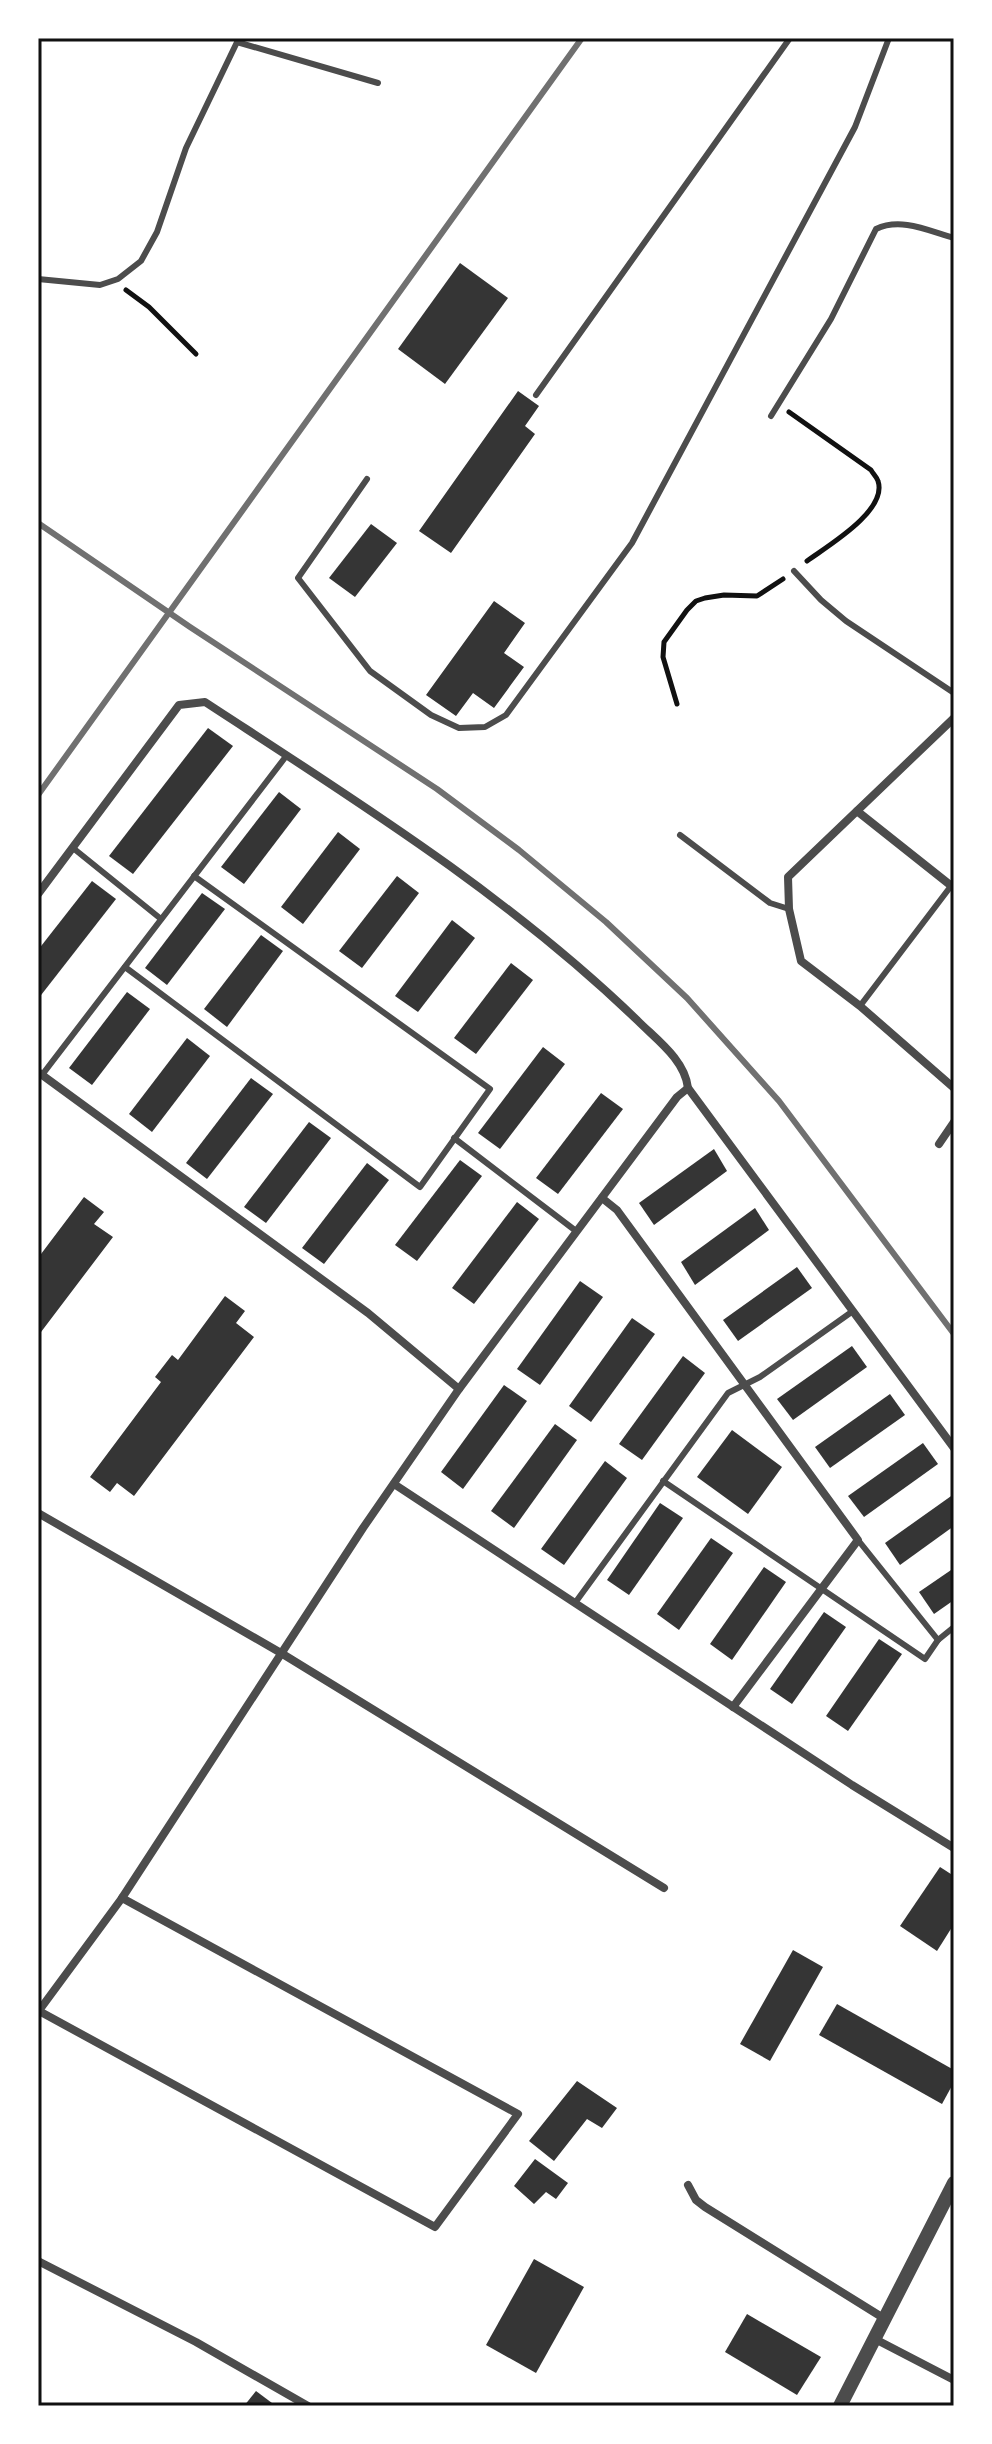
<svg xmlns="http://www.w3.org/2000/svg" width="992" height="2444" font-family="'Fira Sans',sans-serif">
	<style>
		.building { fill: #353535 }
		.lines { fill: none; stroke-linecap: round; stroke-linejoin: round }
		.path { stroke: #111; stroke-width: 5 }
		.service { stroke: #4c4c4c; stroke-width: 6 }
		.minor { stroke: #4c4c4c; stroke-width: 8 }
		.tertiary { stroke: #4c4c4c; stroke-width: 14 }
		.rail { stroke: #707070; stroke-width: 6 }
		.neatline { fill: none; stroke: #111; stroke-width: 3 }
	</style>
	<rect width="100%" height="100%" fill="#fff"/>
	<g class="building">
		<path d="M 460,263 L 508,298 L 445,384 L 398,349 Z"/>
		<path d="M 518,391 L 539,406 L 525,426 L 535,434 L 451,553 L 419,531 Z"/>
		<path d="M 371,524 L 397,543 L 355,597 L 329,578 Z"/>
		<path d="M 494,601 L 525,623 L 504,653 L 524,667 L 494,708 L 473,693 L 456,716 L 426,695 Z"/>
		<path d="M 208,728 L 233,746 L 133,874 L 109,856 Z"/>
		<path d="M 279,792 L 301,809 L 244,884 L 221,867 Z"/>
		<path d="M 338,832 L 360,849 L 303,924 L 281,907 Z"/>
		<path d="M 397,876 L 419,893 L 362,968 L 339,951 Z"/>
		<path d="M 92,881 L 116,899 L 38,999 L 38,950 Z"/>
		<path d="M 202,893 L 225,909 L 167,985 L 145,968 Z"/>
		<path d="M 452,920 L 475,938 L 418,1012 L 395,996 Z"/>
		<path d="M 261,935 L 283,951 L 227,1027 L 204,1009 Z"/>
		<path d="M 511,963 L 533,980 L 476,1054 L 454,1038 Z"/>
		<path d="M 127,992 L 150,1009 L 92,1085 L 69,1068 Z"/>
		<path d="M 187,1038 L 210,1056 L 152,1132 L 129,1114 Z"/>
		<path d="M 543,1047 L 565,1064 L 500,1149 L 478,1133 Z"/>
		<path d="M 251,1078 L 273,1094 L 207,1179 L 186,1163 Z"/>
		<path d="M 601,1093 L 623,1109 L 558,1194 L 536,1178 Z"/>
		<path d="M 309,1122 L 331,1138 L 266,1223 L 244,1207 Z"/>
		<path d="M 714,1149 L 727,1171 L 654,1225 L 639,1203 Z"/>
		<path d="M 460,1160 L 482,1176 L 417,1261 L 395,1245 Z"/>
		<path d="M 367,1163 L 389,1180 L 324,1264 L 302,1248 Z"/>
		<path d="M 84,1197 L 104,1212 L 94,1224 L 113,1237 L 38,1336 L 38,1258 Z"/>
		<path d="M 517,1202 L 539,1219 L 474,1304 L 452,1288 Z"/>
		<path d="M 755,1208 L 769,1230 L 695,1285 L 681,1262 Z"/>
		<path d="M 797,1267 L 812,1288 L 738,1341 L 723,1320 Z"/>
		<path d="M 580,1281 L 603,1297 L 540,1385 L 517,1369 Z"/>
		<path d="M 225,1296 L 245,1311 L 236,1323 L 254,1337 L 134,1496 L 117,1483 L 110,1492 L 90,1477 L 161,1382 L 155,1377 L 172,1355 L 178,1360 Z"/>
		<path d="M 632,1318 L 655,1334 L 591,1422 L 569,1406 Z"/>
		<path d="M 852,1346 L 867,1367 L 793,1420 L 777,1399 Z"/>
		<path d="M 683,1356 L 705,1373 L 642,1460 L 619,1444 Z"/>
		<path d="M 504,1385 L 527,1401 L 463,1489 L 441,1472 Z"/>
		<path d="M 890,1394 L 905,1415 L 830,1468 L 815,1447 Z"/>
		<path d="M 555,1424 L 577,1440 L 514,1528 L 491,1511 Z"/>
		<path d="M 732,1430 L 782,1467 L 748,1514 L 697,1477 Z"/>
		<path d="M 923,1443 L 938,1464 L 864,1517 L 848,1496 Z"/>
		<path d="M 605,1461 L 627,1478 L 564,1565 L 541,1549 Z"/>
		<path d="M 954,1494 L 954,1526 L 900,1565 L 885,1543 Z"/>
		<path d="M 660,1503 L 683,1518 L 629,1595 L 607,1580 Z"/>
		<path d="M 711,1538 L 733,1553 L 679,1630 L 657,1614 Z"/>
		<path d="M 764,1567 L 786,1582 L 732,1660 L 710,1644 Z"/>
		<path d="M 954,1568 L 954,1600 L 934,1614 L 919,1592 Z"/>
		<path d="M 824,1612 L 846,1627 L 792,1704 L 770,1689 Z"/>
		<path d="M 879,1639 L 902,1654 L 848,1731 L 826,1716 Z"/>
		<path d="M 940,1867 L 954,1876 L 954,1924 L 937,1951 L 900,1926 Z"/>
		<path d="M 793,1950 L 823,1967 L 770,2061 L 740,2044 Z"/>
		<path d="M 837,2004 L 954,2070 L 954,2082 L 942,2104 L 819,2035 Z"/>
		<path d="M 577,2081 L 617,2108 L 602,2128 L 587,2119 L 554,2161 L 529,2141 Z"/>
		<path d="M 535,2159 L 568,2183 L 556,2199 L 546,2192 L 534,2204 L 514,2186 Z"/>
		<path d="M 534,2259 L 584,2287 L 536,2373 L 486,2345 Z"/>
		<path d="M 747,2314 L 821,2357 L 797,2395 L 725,2352 Z"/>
		<path d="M 256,2391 L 276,2406 L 244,2406 Z"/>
	</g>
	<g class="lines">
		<g class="path">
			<path d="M 126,290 L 149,307 L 196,354"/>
			<path d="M 789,412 L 871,470 C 873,474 877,477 878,481 C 888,511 826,547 807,561"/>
			<path d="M 677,704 L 663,657 L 664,642 L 687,610 L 696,601 L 705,598 L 724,595 L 757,596 L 783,579"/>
		</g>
		<g class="service">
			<path d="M 237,42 L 378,83"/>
			<path d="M 38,279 L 100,285 L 118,279 L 141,261 L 157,232 L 186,148 L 239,38"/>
			<path d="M 536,395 L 790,38"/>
			<path d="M 771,416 L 831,319 L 876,229 C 901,217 929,231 954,238"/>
			<path d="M 367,479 L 298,578 L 370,671 L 431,715 L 459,728 L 485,727 L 506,715 L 632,543 L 855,127 L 889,38"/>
			<path d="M 794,571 L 821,600 L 846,621 L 954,693"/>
			<path d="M 680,835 L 770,903 L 789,909"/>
			<path d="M 73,848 L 161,919"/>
			<path d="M 125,967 L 420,1187 L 490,1089 L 194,876"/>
			<path d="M 860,1006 L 951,886"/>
			<path d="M 42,1075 L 287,755"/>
			<path d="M 454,1138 L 576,1231"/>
			<path d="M 663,1481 L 925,1659 L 938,1640 L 954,1627"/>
			<path d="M 858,1540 L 938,1640"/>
			<path d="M 575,1603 L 728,1393 L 760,1377 L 853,1311"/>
		</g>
		<g class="minor">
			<path d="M 954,718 L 788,877 L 789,909 L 801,961 L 860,1006 L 954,1088"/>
			<path d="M 857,811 L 954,888"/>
			<path d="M 38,894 L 179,705 L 205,702 C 355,800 509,896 638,1021 C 657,1040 685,1060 688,1088 L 954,1448"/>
			<path d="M 38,1072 L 368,1313 L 459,1389"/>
			<path d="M 939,1144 L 954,1122"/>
			<path d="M 602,1198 L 617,1210 L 858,1540 L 733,1707"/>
			<path d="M 394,1484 L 852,1785 L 954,1848"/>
			<path d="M 38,1513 L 281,1653 L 664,1888"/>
			<path d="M 39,2011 L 435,2227 L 518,2114 L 122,1898"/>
			<path d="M 38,2012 L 122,1898 L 363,1528 L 459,1389 L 677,1097 L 688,1088"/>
			<path d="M 688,2185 L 696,2200 L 705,2207 L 885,2319"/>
			<path d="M 38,2261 L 196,2342 L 308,2406"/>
			<path d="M 875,2339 L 954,2380"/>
		</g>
		<path class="tertiary" d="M 840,2406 L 954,2183"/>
		<g class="rail">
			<path d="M 38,523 L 190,627 L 437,789 L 519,850 L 606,922 L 687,998 L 779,1101 L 954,1334"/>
			<path d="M 38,795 L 582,38"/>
		</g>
	</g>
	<rect width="992" height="2444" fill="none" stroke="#ffffff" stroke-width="80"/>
	<rect x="40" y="40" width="912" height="2364" class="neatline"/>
</svg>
